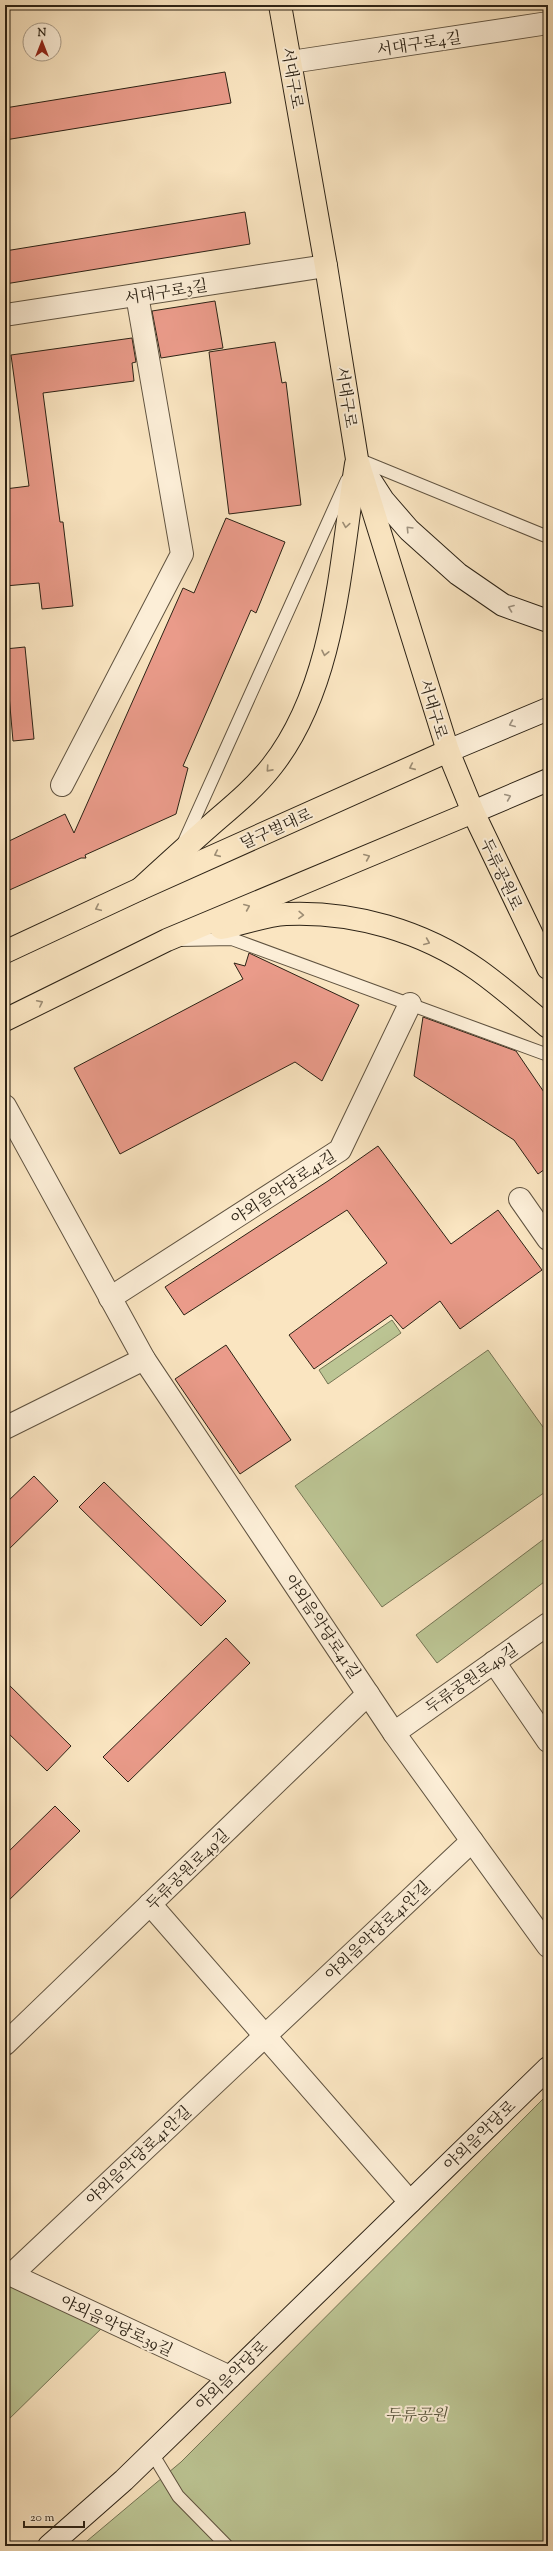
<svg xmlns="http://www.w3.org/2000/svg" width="553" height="2551" font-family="'Sorts Mill Goudy','Noto Serif KR',serif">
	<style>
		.green { fill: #bcc594; stroke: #747454 }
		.building { fill: #ea9b8a; stroke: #2c2215 }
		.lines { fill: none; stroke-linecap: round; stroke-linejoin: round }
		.service-casing { stroke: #605340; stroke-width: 14 }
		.minor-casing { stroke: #605340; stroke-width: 24 }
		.tertiary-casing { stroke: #605340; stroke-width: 24 }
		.secondary-casing { stroke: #2c2215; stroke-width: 24 }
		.primary-casing { stroke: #2c2215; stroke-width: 24 }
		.service { stroke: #fceed7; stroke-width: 12 }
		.minor { stroke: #fceed7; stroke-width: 22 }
		.tertiary { stroke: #fceed7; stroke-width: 22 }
		.secondary { stroke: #fceed7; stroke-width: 22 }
		.primary { stroke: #fae5c1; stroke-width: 22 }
		.oneway { stroke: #9d8d74 }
		.oneway2 { stroke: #9e9280 }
		.labels { text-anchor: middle; stroke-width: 4; stroke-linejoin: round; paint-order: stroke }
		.street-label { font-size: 16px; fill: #2c2215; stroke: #fceed7 }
		.park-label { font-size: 16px; font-style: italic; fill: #57533b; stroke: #fceed7 }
	</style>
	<rect width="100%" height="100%" fill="#fae5c1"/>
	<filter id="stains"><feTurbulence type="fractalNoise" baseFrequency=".005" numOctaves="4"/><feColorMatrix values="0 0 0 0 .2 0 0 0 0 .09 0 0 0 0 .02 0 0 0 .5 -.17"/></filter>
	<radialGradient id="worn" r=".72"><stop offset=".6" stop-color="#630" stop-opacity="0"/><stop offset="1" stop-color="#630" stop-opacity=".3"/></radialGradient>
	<g class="green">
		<path d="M 392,1320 L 401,1333 L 328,1384 L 319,1370 Z"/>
		<path d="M 488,1350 L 548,1434 L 548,1490 L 382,1607 L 295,1486 Z"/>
		<path d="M 548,1536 L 548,1579 L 437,1663 L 416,1635 Z"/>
		<path d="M 548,2094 L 548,2546 L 81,2546 L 181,2462 Z"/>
		<path d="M 5,2281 L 109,2321 L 5,2423 Z"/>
	</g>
	<g class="building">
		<path d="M 225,72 L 231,103 L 5,140 L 5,108 Z"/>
		<path d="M 245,212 L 250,244 L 5,284 L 5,251 Z"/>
		<path d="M 215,301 L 223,348 L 161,358 L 152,311 Z"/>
		<path d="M 132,338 L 136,362 L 132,363 L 134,381 L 43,393 L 60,522 L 63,522 L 73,606 L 42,609 L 39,583 L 5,586 L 5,489 L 29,486 L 11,355 Z"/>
		<path d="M 275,342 L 282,383 L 286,382 L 301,505 L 229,514 L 209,352 Z"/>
		<path d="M 226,518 L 285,542 L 256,613 L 251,610 L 183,766 L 188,768 L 176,814 L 85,855 L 86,858 L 81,858 L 5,892 L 5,843 L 65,814 L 74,833 L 183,588 L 194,593 Z"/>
		<path d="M 25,647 L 34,739 L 13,741 L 5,649 Z"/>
		<path d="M 249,953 L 359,1005 L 322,1081 L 295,1062 L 120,1154 L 74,1068 L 243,979 L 234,963 L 245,966 Z"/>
		<path d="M 423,1017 L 516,1051 L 548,1098 L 548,1167 L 538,1174 L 514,1140 L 414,1076 Z"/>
		<path d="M 378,1146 L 451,1244 L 498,1210 L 542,1270 L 460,1329 L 440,1301 L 403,1329 L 391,1315 L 314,1369 L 289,1335 L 387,1263 L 347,1210 L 184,1315 L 165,1287 L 328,1181 Z"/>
		<path d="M 226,1345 L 291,1440 L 240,1474 L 175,1379 Z"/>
		<path d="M 34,1476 L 58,1501 L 5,1553 L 5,1504 Z"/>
		<path d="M 104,1482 L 226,1601 L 201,1626 L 79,1507 Z"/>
		<path d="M 226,1638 L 250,1663 L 128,1782 L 103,1757 Z"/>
		<path d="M 5,1681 L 71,1746 L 47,1771 L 5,1730 Z"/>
		<path d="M 55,1806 L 80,1831 L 5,1904 L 5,1855 Z"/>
	</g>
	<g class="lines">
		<g class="service-casing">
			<g id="service">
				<path d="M 360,460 L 548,537"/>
				<path d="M 184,842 L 347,480"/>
				<path d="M 180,940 L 232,939 L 548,1055"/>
				<path d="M 152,2453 L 178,2496 L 227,2546"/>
			</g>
		</g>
		<g class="minor-casing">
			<g id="minor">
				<path d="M 291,62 L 548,23"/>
				<path d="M 62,785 L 182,554 L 137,295"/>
				<path d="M 5,1106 L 144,1359 L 394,1733 L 548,1946"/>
				<path d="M 520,1199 L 548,1239"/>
				<path d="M 110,1298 L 340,1150 L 410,1004"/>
				<path d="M 5,1428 L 144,1359"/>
				<path d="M 494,1662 L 548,1741"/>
				<path d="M 394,1733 L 548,1624"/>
				<path d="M 150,1904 L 410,2202"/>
				<path d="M 5,2044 L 368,1694"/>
				<path d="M 5,2272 L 230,2377"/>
				<path d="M 11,2275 L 472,1841"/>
			</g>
		</g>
		<g class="tertiary-casing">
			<path id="tertiary" d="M 5,315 L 326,266"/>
		</g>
		<g class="secondary-casing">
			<g id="secondary">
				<path d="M 363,469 L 383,500 L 409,530 L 458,574 L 503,605 L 548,621"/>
				<path d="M 448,751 L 548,709"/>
				<path d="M 473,812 L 548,780"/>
				<path d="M 49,2546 L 124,2480 L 548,2068"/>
			</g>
		</g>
		<g class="primary-casing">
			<g id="primary">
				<path d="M 280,5 L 326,266 L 357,459 L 448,751 L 473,812 L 548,968"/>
				<path d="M 140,889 C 164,867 187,846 212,824 C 233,806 255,788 272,766 C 336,684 340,563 356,464"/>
				<path d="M 221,928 C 242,924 265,915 286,914 C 353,911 423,931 478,970 C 502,987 525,1007 548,1027"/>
				<path d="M 5,952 L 140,889 L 448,751"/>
				<path d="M 5,1020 L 167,940 L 473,812"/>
			</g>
		</g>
		<use href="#service" class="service"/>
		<use href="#minor" class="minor"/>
		<use href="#tertiary" class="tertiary"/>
		<use href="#secondary" class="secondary"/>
		<use href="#primary" class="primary"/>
	</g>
	<defs><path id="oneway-chevron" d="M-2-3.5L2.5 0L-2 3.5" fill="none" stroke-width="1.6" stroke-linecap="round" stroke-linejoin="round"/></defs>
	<g class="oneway">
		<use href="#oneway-chevron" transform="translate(346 525) rotate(99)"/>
		<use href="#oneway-chevron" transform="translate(325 653) rotate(102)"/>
		<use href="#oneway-chevron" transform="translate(412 767) rotate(156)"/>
		<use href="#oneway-chevron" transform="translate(269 769) rotate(132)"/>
		<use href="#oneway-chevron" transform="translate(217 854) rotate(156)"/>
		<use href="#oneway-chevron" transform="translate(367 857) rotate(-23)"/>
		<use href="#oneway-chevron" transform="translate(247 907) rotate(-23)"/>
		<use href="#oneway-chevron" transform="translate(98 908) rotate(155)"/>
		<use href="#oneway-chevron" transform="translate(301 915) rotate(2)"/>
		<use href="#oneway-chevron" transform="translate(427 942) rotate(23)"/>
		<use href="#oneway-chevron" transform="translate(40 1003) rotate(-26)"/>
	</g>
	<g class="oneway2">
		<use href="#oneway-chevron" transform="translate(409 529) rotate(-134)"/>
		<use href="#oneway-chevron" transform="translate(511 608) rotate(-159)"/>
		<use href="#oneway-chevron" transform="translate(512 724) rotate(157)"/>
		<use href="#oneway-chevron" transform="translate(508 797) rotate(-23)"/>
	</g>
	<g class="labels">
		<g class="street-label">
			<text transform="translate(419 43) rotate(-9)" y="6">서대구로4길</text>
			<text transform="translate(293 78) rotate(80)" y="6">서대구로</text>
			<text transform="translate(166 291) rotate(-9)" y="6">서대구로3길</text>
			<text transform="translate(347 397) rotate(81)" y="6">서대구로</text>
			<text transform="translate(434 709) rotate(73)" y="6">서대구로</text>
			<text transform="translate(276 828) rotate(-24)" y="6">달구벌대로</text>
			<text transform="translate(502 874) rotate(65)" y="6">두류공원로</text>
			<text transform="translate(283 1187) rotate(-33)" y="6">야외음악당로41길</text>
			<text transform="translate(323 1626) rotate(56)" y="6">야외음악당로41길</text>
			<text transform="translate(471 1678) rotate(-35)" y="6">두류공원로49길</text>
			<text transform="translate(187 1869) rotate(-44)" y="6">두류공원로49길</text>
			<text transform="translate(377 1930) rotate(-43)" y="6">야외음악당로41안길</text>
			<text transform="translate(479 2135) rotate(-44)" y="6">야외음악당로</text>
			<text transform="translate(138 2155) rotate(-43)" y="6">야외음악당로41안길</text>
			<text transform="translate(117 2325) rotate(25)" y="6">야외음악당로39길</text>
			<text transform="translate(231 2375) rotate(-44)" y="6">야외음악당로</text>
		</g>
		<g class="park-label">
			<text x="416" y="2420">두류공원</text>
		</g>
	</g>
	<rect width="553" height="2551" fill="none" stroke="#fae5c1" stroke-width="20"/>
	<rect x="6" y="6" width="541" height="2539" fill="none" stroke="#2c2215" stroke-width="2"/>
	<rect x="10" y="10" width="533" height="2531" fill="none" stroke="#2c2215"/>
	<g transform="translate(42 42)"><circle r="19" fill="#fceed7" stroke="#a99c89"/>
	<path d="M0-3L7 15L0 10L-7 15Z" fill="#8f2418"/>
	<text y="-6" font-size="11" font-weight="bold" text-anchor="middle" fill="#2c2215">N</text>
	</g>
	<path d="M24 2521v6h60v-6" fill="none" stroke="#2c2215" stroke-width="2"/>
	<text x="30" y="2521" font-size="12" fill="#2c2215" stroke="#fceed7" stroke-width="3" paint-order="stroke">20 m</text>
	<rect width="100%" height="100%" filter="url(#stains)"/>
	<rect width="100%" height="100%" fill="url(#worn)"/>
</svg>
